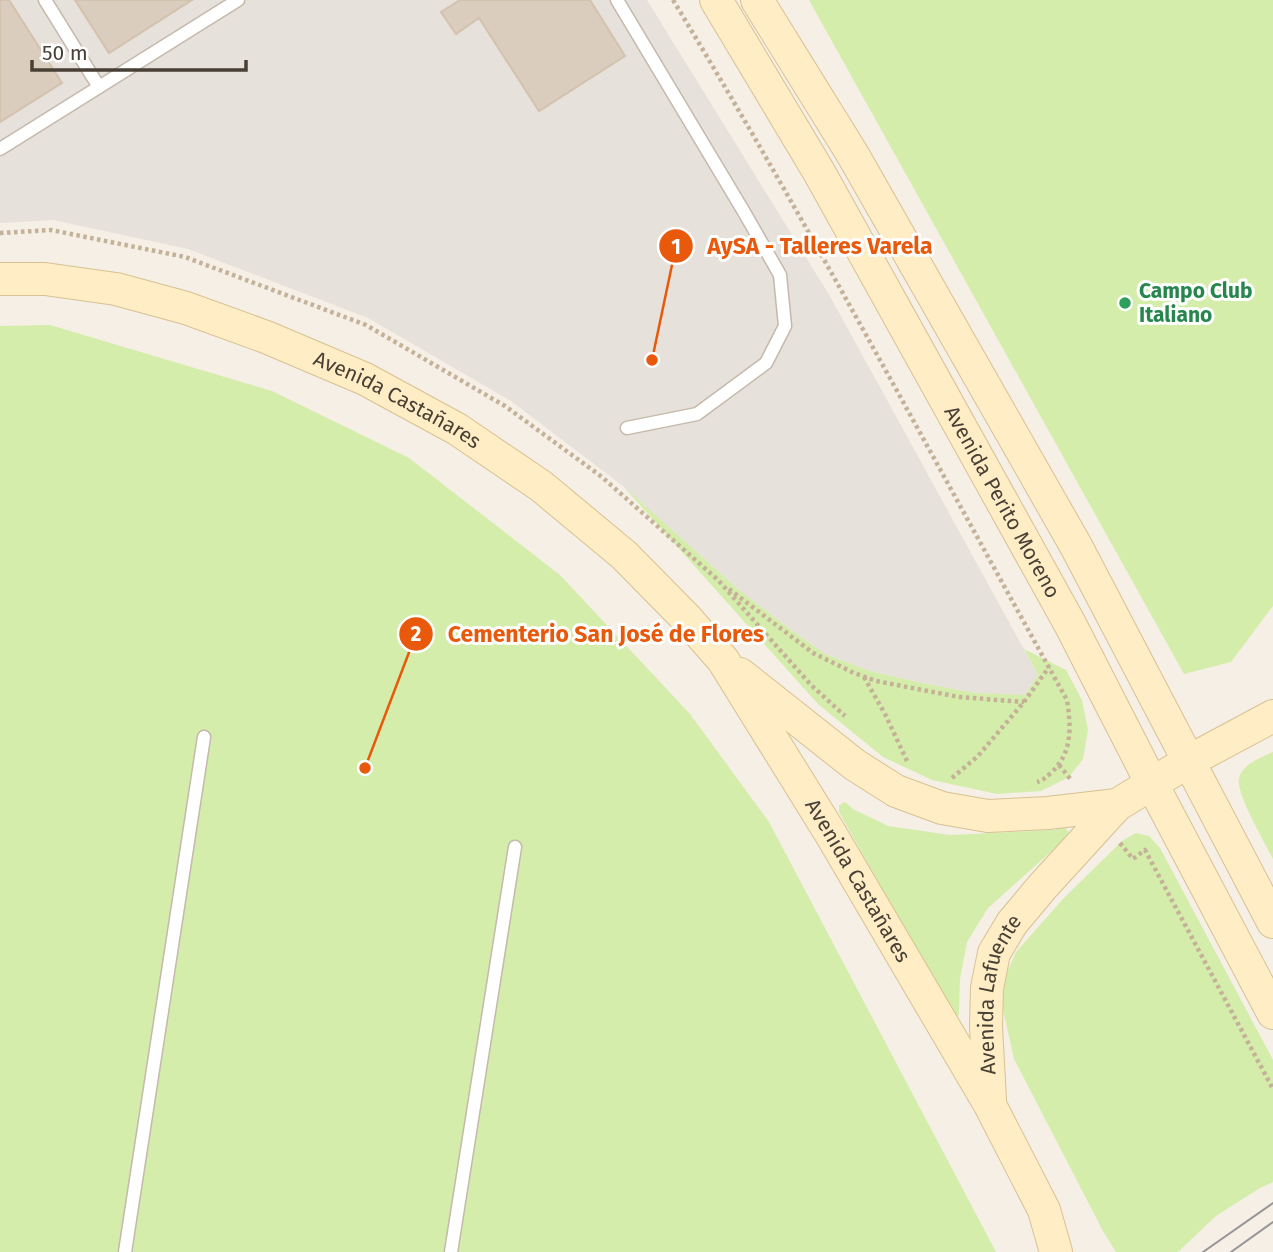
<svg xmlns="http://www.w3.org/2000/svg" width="1273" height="1252" font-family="'Fira Sans',sans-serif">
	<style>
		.industrial { fill: #e7e1db }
		.green { fill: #d4edab }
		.building { fill: #dacdbd; stroke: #d3c2ad; stroke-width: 2 }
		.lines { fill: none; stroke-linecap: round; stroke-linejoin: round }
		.service-casing { stroke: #c4b9ab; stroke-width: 15 }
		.secondary-casing { stroke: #d8c192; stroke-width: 34 }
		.path { stroke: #c4b198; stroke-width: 4.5; stroke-dasharray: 3.5 3.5; stroke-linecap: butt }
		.service { stroke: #fff; stroke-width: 12 }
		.secondary { stroke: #ffedc6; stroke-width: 32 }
		.tram { stroke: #969696; stroke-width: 2 }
		.leisure-dot { fill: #2e9e5b; stroke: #fff; stroke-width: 2.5 }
		.labels { text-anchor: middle; stroke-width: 6; stroke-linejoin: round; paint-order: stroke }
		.leisure-label { font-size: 21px; font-weight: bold; fill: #27864d; stroke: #fff; text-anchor: start }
		.street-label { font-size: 21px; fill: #483f35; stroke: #fff }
		.leader { fill: none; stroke: #e8590c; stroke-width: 2.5 }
		.callout-dot { fill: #e8590c; stroke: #fff; stroke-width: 2.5 }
		.mark-label { font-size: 21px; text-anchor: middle; font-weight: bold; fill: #fff }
		.callout-label { font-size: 23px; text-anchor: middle; font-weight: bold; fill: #e8590c; stroke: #fff; stroke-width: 6; stroke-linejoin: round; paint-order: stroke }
	</style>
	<rect width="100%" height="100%" fill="#f5efe6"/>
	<path class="industrial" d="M 0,0 L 647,0 L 831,298 L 1038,675 L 1025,696 L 976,693 L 926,684 L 870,671 L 825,654 L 787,627 L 738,589 L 623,486 L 511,401 L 368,318 L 188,249 L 53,220 L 0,223 Z"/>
	<g class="green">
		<path d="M 809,0 L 1273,0 L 1273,606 L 1231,662 L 1184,674 Z"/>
		<path d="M 50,325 L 272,391 L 409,458 L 560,575 L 690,714 L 769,822 L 996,1252 L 0,1252 L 0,326 Z"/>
		<path d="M 623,486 L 738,589 L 787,627 L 825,654 L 870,671 L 926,684 L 976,693 L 1025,695 L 1038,675 L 1024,649 L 1066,670 L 1082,700 L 1088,730 L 1083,759 L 1069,777 L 1041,791 L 997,794 L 932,780 L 883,757 L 818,704 Z"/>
		<path d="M 1273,752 L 1273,859 C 1265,843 1235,792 1239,778 C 1243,764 1261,757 1273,752 Z"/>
		<path d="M 845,802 L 853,809 L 888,826 L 950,835 L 1054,830 L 1065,827 L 1069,833 L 1063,841 L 988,908 L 967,942 L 960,979 L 959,1011 L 959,1015 L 956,1017 L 953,1016 L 839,812 L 839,805 Z"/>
		<path d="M 1136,833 L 1149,836 L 1160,848 L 1273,1060 L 1273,1182 L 1260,1188 L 1216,1216 L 1178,1252 L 1116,1252 L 1103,1231 L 1014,1059 L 1002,1005 L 1005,977 L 1016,952 L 1063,899 L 1122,841 Z"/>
	</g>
	<g class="building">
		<path d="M 0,0 L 9,0 L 62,83 L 0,122 Z"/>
		<path d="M 75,0 L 192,0 L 109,53 Z"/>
		<path d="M 460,0 L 590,0 L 625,56 L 539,111 L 479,18 L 456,34 L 441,12 Z"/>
	</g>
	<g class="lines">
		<g class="service-casing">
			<g id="service">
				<path d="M 45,0 L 99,87"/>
				<path d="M 617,0 L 744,212 L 780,275 L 785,326 L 766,363 L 697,414 L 627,428"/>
				<path d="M 0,149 L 238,0"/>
				<path d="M 125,1252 L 204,737"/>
				<path d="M 451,1252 L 515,847"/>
			</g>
		</g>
		<g class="secondary-casing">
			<g id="secondary">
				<path id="s1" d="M 716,0 L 819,172 L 1070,624 L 1152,784 L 1273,1013"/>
				<path d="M 757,0 L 853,155 L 1076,546 L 1273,922"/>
				<path id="s2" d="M 0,279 L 45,279 L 116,289 L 186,308 L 266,337 L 365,379 L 457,429 L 541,486 L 624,555 L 687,619 L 723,660 L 829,831 L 990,1105 L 1044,1210 L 1056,1252"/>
				<path d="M 740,674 L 855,765 L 896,791 L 942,808 L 988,816 L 1048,813 L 1117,805"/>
				<path id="s3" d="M 990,1100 L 986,1027 L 987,988 L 994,953 L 1012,923 L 1043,886 L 1117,805 L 1189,761 L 1273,716"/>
			</g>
		</g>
		<g class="path">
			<path d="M 673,0 C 812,229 937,466 1067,700 C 1071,727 1073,752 1051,773 C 1046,777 1044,780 1037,782"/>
			<path d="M 0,233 L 51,230 L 185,257 L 366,325 L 505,406 L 602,477 L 718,580 L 811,685 L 845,716"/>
			<path d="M 729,589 L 813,653 L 854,673 L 876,681 L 959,697 L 1024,702"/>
			<path d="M 864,677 L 885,714 L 907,761"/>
			<path d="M 1059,765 L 1072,781"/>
			<path d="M 952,778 L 978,756 L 1024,702 L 1049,667"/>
			<path d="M 1120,843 L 1133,859 L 1145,850 L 1273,1089"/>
		</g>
		<use href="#service" class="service"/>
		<use href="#secondary" class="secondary"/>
		<g class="tram">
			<path d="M 1203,1252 L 1273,1203"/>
			<path d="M 1231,1252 L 1273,1222"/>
		</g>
	</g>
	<circle class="leisure-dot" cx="1125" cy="303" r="7"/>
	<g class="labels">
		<g class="leisure-label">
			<text x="1139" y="298">Campo Club<tspan x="1139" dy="24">Italiano</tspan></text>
		</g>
		<g class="street-label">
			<text dy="7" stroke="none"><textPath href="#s2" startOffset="420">Avenida Castañares</textPath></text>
			<text dy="7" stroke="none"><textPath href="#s1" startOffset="578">Avenida Perito Moreno</textPath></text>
			<text dy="7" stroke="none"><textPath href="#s2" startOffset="1099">Avenida Castañares</textPath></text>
			<text dy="7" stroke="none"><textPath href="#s3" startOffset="108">Avenida Lafuente</textPath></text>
		</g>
	</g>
	<path class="leader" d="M652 360L676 246M365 768L416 634"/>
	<g class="callout-dot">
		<circle cx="652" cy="360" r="7"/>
		<circle cx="365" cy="768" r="7"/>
		<circle cx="676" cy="246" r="18"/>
		<circle cx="416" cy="634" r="18"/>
	</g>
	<g class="mark-label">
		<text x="676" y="254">1</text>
		<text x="416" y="641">2</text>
	</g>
	<g class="callout-label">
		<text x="820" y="254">AySA - Talleres Varela</text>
		<text x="606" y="642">Cementerio San José de Flores</text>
	</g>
	<path d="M32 60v10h214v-10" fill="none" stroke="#483f35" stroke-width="3.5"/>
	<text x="42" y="60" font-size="21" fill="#483f35" stroke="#ffffff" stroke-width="5" paint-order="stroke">50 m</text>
</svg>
